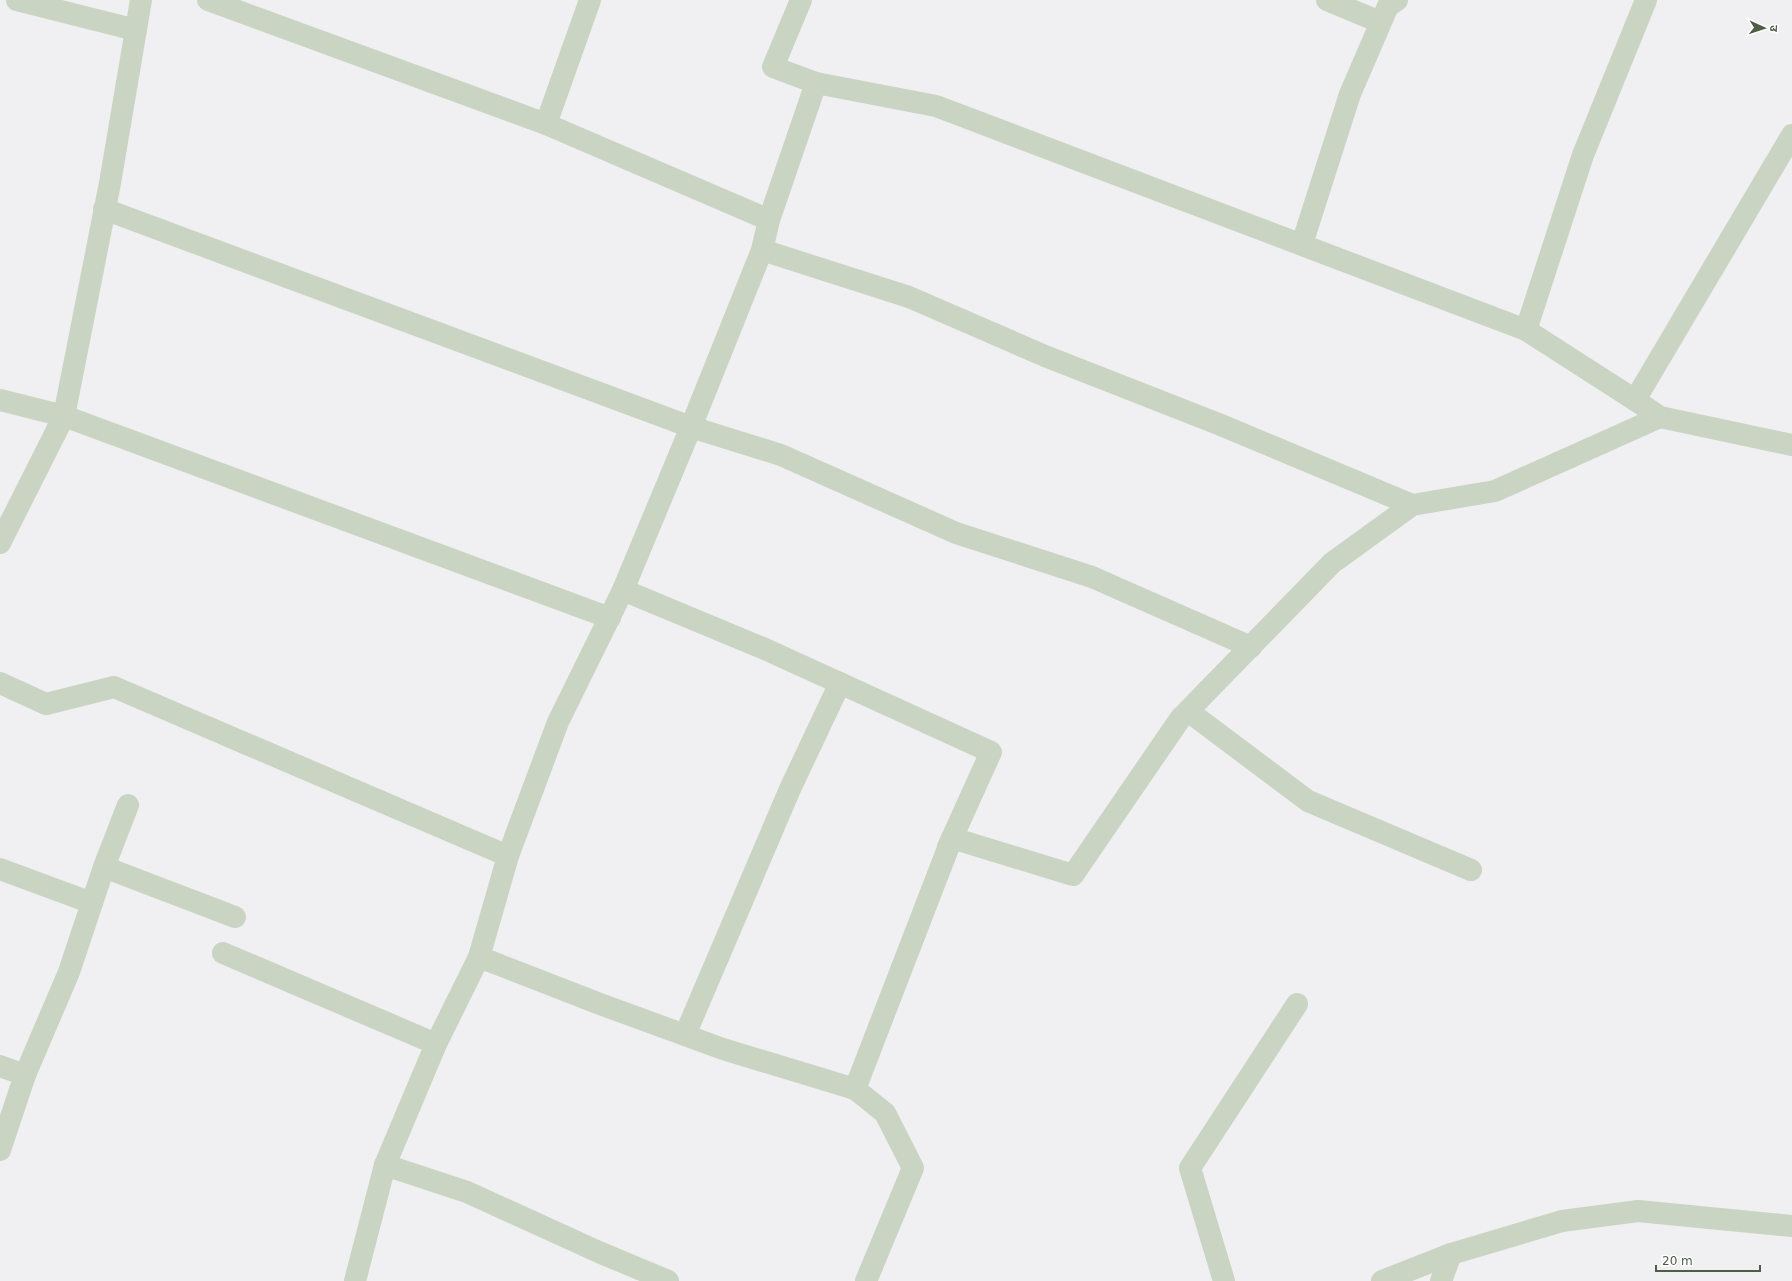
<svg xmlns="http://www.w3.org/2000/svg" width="1792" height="1281" font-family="'DejaVu Sans','Noto Sans Devanagari',sans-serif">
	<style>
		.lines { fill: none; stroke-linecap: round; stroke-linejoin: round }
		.minor { stroke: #c9d4c3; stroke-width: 22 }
	</style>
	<rect width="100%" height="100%" fill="#f0eff2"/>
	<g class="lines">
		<g class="minor">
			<path d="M 17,0 L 136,30"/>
			<path d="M 208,0 L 546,124 L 769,220"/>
			<path d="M 1327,0 L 1380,22"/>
			<path d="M 816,83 L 936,106 L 1526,330 L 1635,400 L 1660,417 L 1792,445"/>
			<path d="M 546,124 L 590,0"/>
			<path d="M 104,209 L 691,427 L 781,455 L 956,533 L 1092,577 L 1251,647"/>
			<path d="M 1302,244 L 1350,94 L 1388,6 L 1397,0"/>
			<path d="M 762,250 L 909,297 L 1045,356 L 1221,425 L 1412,505"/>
			<path d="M 1526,330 L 1583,155 L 1646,0"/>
			<path d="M 0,400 L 64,416 L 610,618"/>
			<path d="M 1635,400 L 1792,135"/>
			<path d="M 0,543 L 64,416 L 110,183 L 141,0"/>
			<path d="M 623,590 L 765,649 L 991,752 L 948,847"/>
			<path d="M 0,683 L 46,704 L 114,687 L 508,856"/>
			<path d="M 1188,711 L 1308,801 L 1471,870"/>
			<path d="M 104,867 L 235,917"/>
			<path d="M 0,869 L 92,903"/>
			<path d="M 223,953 L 436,1044"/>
			<path d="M 479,957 L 600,1004 L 723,1049 L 855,1089"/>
			<path d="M 685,1035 L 790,789 L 840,683"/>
			<path d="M 0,1066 L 25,1075"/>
			<path d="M 0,1150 L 25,1075 L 69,972 L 104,867 L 128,805"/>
			<path d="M 385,1165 L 467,1192 L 601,1253 L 668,1281"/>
			<path d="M 355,1281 L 385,1165 L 436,1044 L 479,957 L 508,856 L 558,722 L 623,590 L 691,427 L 762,250 L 769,220 L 816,83 L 773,67 L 801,0"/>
			<path d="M 866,1281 L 913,1168 L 885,1113 L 855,1089 L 952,838 L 1073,875 L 1180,719 L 1332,563 L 1412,505 L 1495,491 L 1660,417"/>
			<path d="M 1224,1281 L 1190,1168 L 1297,1004"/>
			<path d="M 1382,1281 L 1451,1254 L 1562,1221 L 1638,1211 L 1792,1226"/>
			<path d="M 1441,1281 L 1451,1254"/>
		</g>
	</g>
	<g transform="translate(1764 28) rotate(93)" stroke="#ffffff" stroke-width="3" paint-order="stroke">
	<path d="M0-3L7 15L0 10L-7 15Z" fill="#4f5c48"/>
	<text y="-6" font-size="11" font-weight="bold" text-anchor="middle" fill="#4f5c48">उ</text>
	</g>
	<path d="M1656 1265v6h104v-6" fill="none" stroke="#4f5c48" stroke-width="2"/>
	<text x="1662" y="1265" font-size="12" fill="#4f5c48" stroke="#ffffff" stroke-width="3" paint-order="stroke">20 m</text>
</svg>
